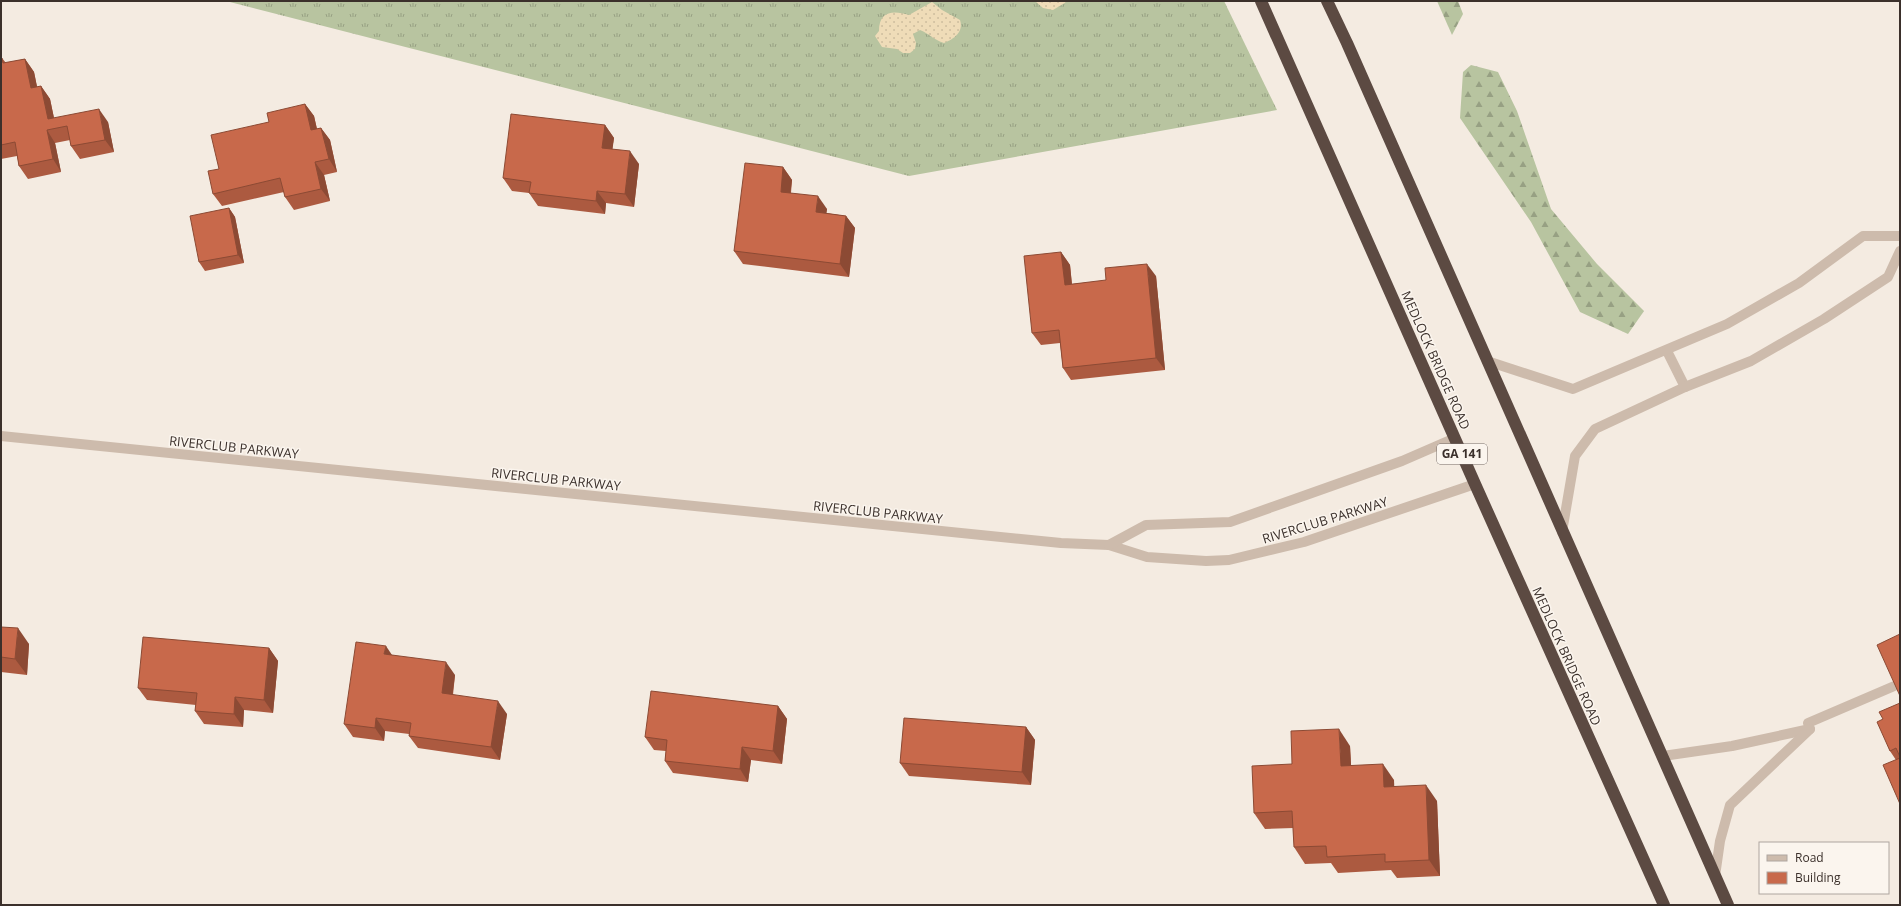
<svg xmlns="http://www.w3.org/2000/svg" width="1901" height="906" font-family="'Open Sans',sans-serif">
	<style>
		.grass { fill: url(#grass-tufts) }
		.forest { fill: url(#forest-firs) }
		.sand { fill: url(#sand-dots) }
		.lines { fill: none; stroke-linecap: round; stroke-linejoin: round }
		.lane { stroke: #cdbbac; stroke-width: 10 }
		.street { stroke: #cdbbac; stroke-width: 10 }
		.highway { stroke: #5c4a42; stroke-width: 12 }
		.wall { fill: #ac5a40 }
		.shaded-wall { fill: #8c4a34 }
		.building { fill: #c8694b; stroke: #8c4a34 }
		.labels { text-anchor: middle; stroke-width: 3; stroke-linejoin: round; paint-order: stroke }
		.shield { fill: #fbf5ee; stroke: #756b66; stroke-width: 1 }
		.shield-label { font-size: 12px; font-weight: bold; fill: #3b302b }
		.street-label { font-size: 13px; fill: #3b302b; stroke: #fbf5ee }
	</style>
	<defs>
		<pattern id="grass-tufts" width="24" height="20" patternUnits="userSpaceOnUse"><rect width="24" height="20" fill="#b8c4a0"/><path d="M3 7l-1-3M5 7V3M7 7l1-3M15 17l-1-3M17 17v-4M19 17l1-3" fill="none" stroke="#97a083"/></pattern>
		<pattern id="forest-firs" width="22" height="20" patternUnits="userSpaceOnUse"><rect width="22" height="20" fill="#b8c4a0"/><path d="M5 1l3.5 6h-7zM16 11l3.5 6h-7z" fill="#97a083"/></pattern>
		<pattern id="sand-dots" width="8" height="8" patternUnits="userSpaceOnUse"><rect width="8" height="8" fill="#efdcb8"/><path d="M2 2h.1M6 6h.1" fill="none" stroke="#cebd9e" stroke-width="1.8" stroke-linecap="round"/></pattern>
	</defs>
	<rect width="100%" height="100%" fill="#f4ebe1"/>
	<path class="grass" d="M 226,1 L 1224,1 L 1277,110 L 909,176 Z"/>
	<g class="forest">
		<path d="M 1437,1 L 1458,1 L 1463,14 L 1452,35 Z"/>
		<path d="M 1471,65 L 1498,72 L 1517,111 L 1551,209 L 1597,264 L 1644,311 L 1628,334 L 1580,312 L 1531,222 L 1460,118 L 1463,72 Z"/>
	</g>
	<g class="sand">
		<path d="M 1035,1 L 1068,1 L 1053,10 L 1043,8 Z"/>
		<path d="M 932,2 L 942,10 L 960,20 C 964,32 954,39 944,43 C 932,39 930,34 920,30 L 913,34 L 916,43 L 915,49 L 910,53 L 903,53 L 897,49 L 882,47 L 875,36 L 879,31 C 879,11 893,10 909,15 Z"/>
	</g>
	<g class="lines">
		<g class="lane">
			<path d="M 1667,351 L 1685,387"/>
			<path d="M 1487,361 L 1573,389 L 1727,324 L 1799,283 L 1863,236 L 1900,236"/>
			<path d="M 1562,532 L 1575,456 L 1595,429 L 1685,387 L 1751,361 L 1824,319 L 1888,277 L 1900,251"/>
			<path d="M 1808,723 L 1899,684"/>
			<path d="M 1663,756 L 1732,746 L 1810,729"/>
			<path d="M 1715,876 L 1720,841 L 1730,805 L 1810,729"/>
		</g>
		<g class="street">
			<path d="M 1,436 L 1061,543 L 1109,545 L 1147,557 L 1206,561 L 1229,560 L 1304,542 L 1475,484"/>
			<path d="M 1109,545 L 1146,525 L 1230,522 L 1402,461 L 1455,438"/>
		</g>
		<g class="highway">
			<path d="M 1261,1 L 1475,484 L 1664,905"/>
			<path d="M 1327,1 L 1347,43 L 1728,905"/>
		</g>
	</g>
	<g class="wall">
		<path d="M 1,58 L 2,58 L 6,63 L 25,59 L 34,72 L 37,87 L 41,86 L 50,99 L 54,118 L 108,122 L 114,152 L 80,159 L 71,146 L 70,140 L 55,143 L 61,172 L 28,179 L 19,166 L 17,156 L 1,159 Z"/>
		<path d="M 305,104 L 314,116 L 317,129 L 321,128 L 330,140 L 337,172 L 324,175 L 330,201 L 294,210 L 285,197 L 284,192 L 222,206 L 213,194 L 269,122 Z"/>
		<path d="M 605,125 L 614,138 L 612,149 L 639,164 L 634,207 L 606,203 L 605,214 L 538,206 L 529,193 L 512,191 L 503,178 Z"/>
		<path d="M 783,167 L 792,180 L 791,193 L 827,209 L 826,213 L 846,216 L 855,228 L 849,277 L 743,264 L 734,251 Z"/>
		<path d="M 229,208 L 235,217 L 244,263 L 205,271 L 199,262 Z"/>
		<path d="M 1061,252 L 1070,265 L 1072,284 L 1156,276 L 1165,370 L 1071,380 L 1063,368 L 1060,343 L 1041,345 L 1032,333 Z"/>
		<path d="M 1,627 L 29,644 L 27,675 L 1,672 Z"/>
		<path d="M 269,648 L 278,661 L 273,713 L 244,710 L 243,727 L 204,724 L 195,711 L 196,705 L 147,700 L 138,688 Z"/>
		<path d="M 392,655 L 455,675 L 453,695 L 507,714 L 500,760 L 418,748 L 409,736 L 409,734 L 385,731 L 384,741 L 353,737 L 344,724 Z"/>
		<path d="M 1900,703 L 1900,804 L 1896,760 L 1890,751 L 1883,719 Z"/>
		<path d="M 778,706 L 787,719 L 782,764 L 751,760 L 748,782 L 673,773 L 665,761 L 666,751 L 654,750 L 645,737 Z"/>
		<path d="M 1026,727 L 1035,740 L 1031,785 L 909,776 L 900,763 Z"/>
		<path d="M 1350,746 L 1351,766 L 1394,780 L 1394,786 L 1437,801 L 1440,876 L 1397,878 L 1391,870 L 1338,873 L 1331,863 L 1305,864 L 1294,847 L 1293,828 L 1265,829 L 1254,813 Z"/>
	</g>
	<g class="shaded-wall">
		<path d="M 25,59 L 34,72 L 40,101 L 31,88 Z"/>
		<path d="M 41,86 L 50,99 L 56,128 L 48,119 Z"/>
		<path d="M 305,104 L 314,116 L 320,143 L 311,130 Z"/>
		<path d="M 99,109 L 108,122 L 114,152 L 105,140 Z"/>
		<path d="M 605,125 L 614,138 L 611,161 L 602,148 Z"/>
		<path d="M 321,128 L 330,140 L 337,172 L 329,159 Z"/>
		<path d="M 47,130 L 55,143 L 61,172 L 53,159 Z"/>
		<path d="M 630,151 L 639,164 L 634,207 L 625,194 Z"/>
		<path d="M 315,162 L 324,175 L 330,201 L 321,189 Z"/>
		<path d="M 783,167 L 792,180 L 789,204 L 781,192 Z"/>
		<path d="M 597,191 L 606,203 L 605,214 L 596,201 Z"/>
		<path d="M 818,196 L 827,209 L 825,225 L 816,212 Z"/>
		<path d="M 229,208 L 235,217 L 244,263 L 238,255 Z"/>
		<path d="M 846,216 L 855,228 L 849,277 L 840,264 Z"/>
		<path d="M 1061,252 L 1070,265 L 1073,297 L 1065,285 Z"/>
		<path d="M 1147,264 L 1156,276 L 1165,370 L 1156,358 Z"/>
		<path d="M 18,628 L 29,644 L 27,675 L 15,659 Z"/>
		<path d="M 386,646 L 394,658 L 384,654 Z"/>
		<path d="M 269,648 L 278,661 L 273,713 L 264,700 Z"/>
		<path d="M 446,662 L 455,675 L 451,706 L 442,693 Z"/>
		<path d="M 235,697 L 244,710 L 243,727 L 234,714 Z"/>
		<path d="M 498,701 L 507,714 L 500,760 L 491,747 Z"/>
		<path d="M 778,706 L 787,719 L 782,764 L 773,751 Z"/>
		<path d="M 376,718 L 385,731 L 384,741 L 375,728 Z"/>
		<path d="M 1026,727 L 1035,740 L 1031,785 L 1022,772 Z"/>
		<path d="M 1339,729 L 1350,746 L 1352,782 L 1341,766 Z"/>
		<path d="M 742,747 L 751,760 L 748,782 L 740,769 Z"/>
		<path d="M 1383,764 L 1394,780 L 1395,803 L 1384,787 Z"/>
		<path d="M 1426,785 L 1437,801 L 1440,876 L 1429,860 Z"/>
	</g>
	<g class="building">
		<path d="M 1,58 L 2,58 L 3,63 L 25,59 L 31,88 L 41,86 L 48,119 L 99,109 L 105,140 L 71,146 L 67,126 L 47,130 L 53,159 L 19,166 L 15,142 L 1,145 Z"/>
		<path d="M 305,104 L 311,130 L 321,128 L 329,159 L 315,162 L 321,189 L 285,197 L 280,178 L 213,194 L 208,171 L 219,169 L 211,135 L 269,122 L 267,113 Z"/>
		<path d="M 511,114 L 605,125 L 602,148 L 630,151 L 625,194 L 597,191 L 596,201 L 529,193 L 531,182 L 503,178 Z"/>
		<path d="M 745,163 L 783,167 L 781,192 L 818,196 L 816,212 L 846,216 L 840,264 L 734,251 Z"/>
		<path d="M 229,208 L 238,255 L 199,262 L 190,216 Z"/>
		<path d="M 1061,252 L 1065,285 L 1106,280 L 1105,268 L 1147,264 L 1156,358 L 1063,368 L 1059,330 L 1032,333 L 1024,256 Z"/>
		<path d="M 1,627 L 18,628 L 15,659 L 1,657 Z"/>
		<path d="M 1900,634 L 1900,696 L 1877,645 Z"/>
		<path d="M 143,637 L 269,648 L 264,700 L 235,697 L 234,714 L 195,711 L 197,693 L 138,688 Z"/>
		<path d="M 356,642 L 386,646 L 384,654 L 446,662 L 442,693 L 498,701 L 491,747 L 409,736 L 411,723 L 376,718 L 375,728 L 344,724 Z"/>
		<path d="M 651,691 L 778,706 L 773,751 L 742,747 L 740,769 L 665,761 L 667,740 L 645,737 Z"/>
		<path d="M 1900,703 L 1900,757 L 1896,748 L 1890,751 L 1877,722 L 1883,719 L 1879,712 Z"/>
		<path d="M 904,718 L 1026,727 L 1022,772 L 900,763 Z"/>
		<path d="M 1339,729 L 1341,766 L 1383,764 L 1384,787 L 1426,785 L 1429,860 L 1385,862 L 1385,854 L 1327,857 L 1326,846 L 1294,847 L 1292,811 L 1254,813 L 1252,766 L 1292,764 L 1291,731 Z"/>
		<path d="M 1900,758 L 1900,804 L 1883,765 Z"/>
	</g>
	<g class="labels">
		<rect class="shield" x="1437" y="444" width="50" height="20" rx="3"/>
		<g class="shield-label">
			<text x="1462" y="458">GA 141</text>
		</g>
		<g class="street-label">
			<text transform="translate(1436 360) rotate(66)" y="5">MEDLOCK BRIDGE ROAD</text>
			<text transform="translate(234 447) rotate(6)" y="5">RIVERCLUB PARKWAY</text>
			<text transform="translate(556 479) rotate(6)" y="5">RIVERCLUB PARKWAY</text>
			<text transform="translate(878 512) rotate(6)" y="5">RIVERCLUB PARKWAY</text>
			<text transform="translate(1325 520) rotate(-17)" y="5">RIVERCLUB PARKWAY</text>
			<text transform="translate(1567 656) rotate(66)" y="5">MEDLOCK BRIDGE ROAD</text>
		</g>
	</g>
	<rect width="1901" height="906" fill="none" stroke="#3b302b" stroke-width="4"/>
	<rect x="1759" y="842" width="130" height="52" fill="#fbf5ee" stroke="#aea6a0"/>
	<rect x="1767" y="855" width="20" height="6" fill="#cdbbac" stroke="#aea6a0"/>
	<text x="1795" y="862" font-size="12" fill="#3b302b">Road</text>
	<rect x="1767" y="872" width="20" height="12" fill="#c8694b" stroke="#aea6a0"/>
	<text x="1795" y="882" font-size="12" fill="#3b302b">Building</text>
</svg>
